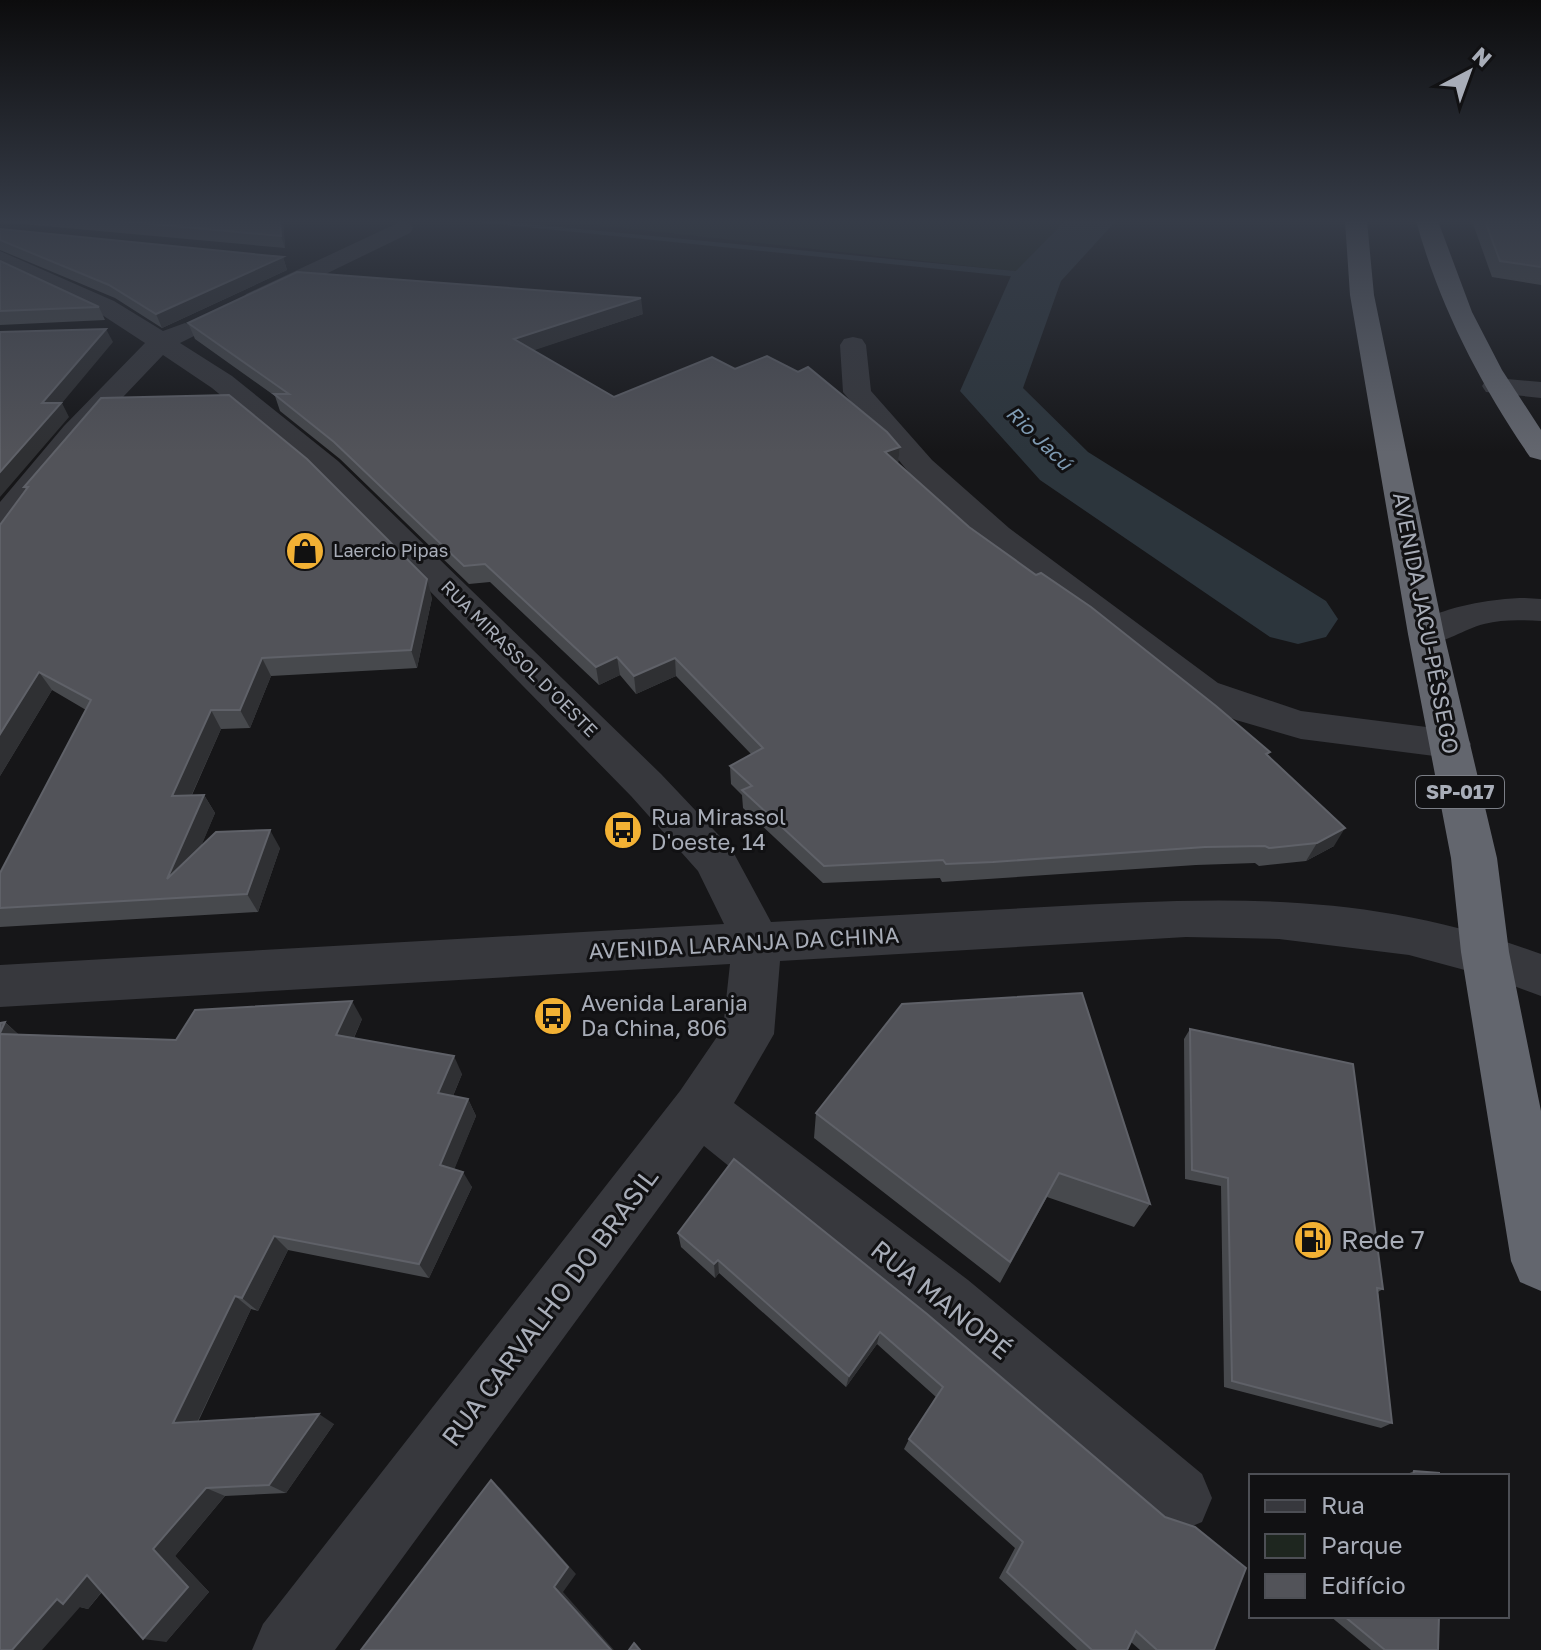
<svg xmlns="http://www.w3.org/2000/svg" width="1541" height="1650" font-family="'Golos Text',sans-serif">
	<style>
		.green { fill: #1e261f }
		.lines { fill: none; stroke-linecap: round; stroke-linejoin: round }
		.stream { fill: #2c353c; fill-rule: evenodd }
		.river { fill: #2c353c; fill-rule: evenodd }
		.minor { fill: #37383d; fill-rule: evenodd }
		.highway { fill: #63666e; fill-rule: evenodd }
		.wall { fill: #47494d }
		.shaded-wall { fill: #2f3033 }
		.building { fill: #525359; stroke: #5f6168; stroke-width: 2 }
		.labels { text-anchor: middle; stroke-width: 6; stroke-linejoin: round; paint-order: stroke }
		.far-poi-label { font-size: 18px; fill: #a8adb8; stroke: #111113; text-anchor: start }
		.far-street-label { font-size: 18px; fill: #a8adb8; stroke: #111113 }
		.far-water-label { font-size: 20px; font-style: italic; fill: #7f9bb3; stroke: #111113 }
		.shield { fill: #111113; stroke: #7b7e86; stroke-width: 2 }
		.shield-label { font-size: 20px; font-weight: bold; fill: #a8adb8 }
		.street-label { font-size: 22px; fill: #a8adb8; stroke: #111113 }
		.poi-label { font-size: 22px; fill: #a8adb8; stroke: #111113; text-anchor: start }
		.near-poi-label { font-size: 26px; fill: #a8adb8; stroke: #111113; text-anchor: start }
		.near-street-label { font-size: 26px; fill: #a8adb8; stroke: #111113 }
	</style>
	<rect width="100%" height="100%" fill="#161618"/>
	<path class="green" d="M 559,221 L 1073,221 L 1023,272 Z"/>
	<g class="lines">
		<path class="stream" d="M 467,221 L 497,221 L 1037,273 L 1041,276 L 1037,279 Z"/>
		<path class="river" d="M 1065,221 L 1116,221 L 1061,281 L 1023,388 L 1088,452 L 1326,601 L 1338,619 L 1326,637 L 1298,644 L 1270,637 L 1040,480 L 960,391 L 1011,276 Z"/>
		<g class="minor">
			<path d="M 402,221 L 410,223 L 413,228 L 410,233 L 264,304 L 246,304 L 243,299 L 246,294 Z"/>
			<path d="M 0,251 L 114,301 L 163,331 L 185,323 L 194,326 L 198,331 L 194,336 L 180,343 L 232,376 L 338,461 L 661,774 L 731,848 L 771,922 C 862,917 953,912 1044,907 C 1225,897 1367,890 1541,954 L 1541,996 L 1487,976 L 1409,955 L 1279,939 L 1186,937 L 780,961 L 774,1034 L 734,1103 L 968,1280 L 1202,1474 L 1212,1498 L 1202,1522 L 1178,1532 L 1154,1522 L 924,1324 L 704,1146 L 335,1650 L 252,1650 L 263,1624 L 680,1091 L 723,1028 L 730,964 L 0,1007 L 0,965 L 724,924 L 698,871 L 631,796 L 316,475 L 212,388 L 163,355 L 84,438 L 12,530 L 0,533 L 0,502 L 64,426 L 145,343 L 96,311 L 0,267 Z"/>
			<path d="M 853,337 L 862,339 L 866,345 L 871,391 L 932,460 L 1009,528 L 1218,683 L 1301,711 L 1450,730 L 1465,734 L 1471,744 L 1465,754 L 1450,758 L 1301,739 L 1236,720 L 1190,701 L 985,542 L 910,474 L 843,392 L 840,345 L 844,339 Z"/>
			<path d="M 1496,378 L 1541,382 L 1541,398 L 1486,392 L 1482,386 L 1486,380 Z"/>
			<path d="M 1525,598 L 1541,599 L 1541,621 C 1522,620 1503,619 1484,624 C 1460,630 1439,649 1413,642 L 1408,634 C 1424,608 1496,598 1525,598 Z"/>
		</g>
		<g class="highway">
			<path d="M 1345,221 L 1367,221 L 1374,295 L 1444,634 L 1497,858 L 1509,952 L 1541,1111 L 1541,1291 L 1520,1282 L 1511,1261 L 1461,952 L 1451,858 L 1408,634 L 1350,295 Z"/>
			<path d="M 1416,221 L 1438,221 L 1472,312 L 1502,370 L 1541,430 L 1541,460 L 1530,457 C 1480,384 1440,307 1416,221 Z"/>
		</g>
	</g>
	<g class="wall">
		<path d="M 0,221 L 283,221 L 285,248 L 0,222 Z"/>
		<path d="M 1472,221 L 1541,221 L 1541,285 L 1492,277 Z"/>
		<path d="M 0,229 L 283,257 L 287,270 L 162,328 L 115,298 L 0,250 Z"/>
		<path d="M 0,261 L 99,307 L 105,320 L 0,325 Z"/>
		<path d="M 643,314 L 533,350 L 614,397 L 735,369 L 900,447 L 898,463 L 969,527 L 1268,755 L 1334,846 L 1306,861 L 1259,866 L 1255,863 L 1196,865 L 988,879 L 942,882 L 940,878 L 823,883 L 743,808 L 742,795 L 731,784 L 730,766 L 751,754 L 676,676 L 636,694 L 620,675 L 599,685 L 490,582 L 469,584 L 340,459 L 280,411 L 275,396 L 195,339 L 188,323 Z"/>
		<path d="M 101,398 L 432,598 L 417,668 L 271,676 L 250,728 L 221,729 L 192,795 L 204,795 L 215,813 L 200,848 L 280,848 L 258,912 L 0,927 L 0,873 L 86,710 L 52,690 L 0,776 L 26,490 L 24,487 Z"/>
		<path d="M 902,1004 L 1150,1204 L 1134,1227 L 1047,1197 L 1000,1283 L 814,1138 L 816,1113 Z"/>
		<path d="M 362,1019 L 354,1038 L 462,1074 L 453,1096 L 468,1099 L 476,1116 L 454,1169 L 472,1187 L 429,1278 L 288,1250 L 258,1311 L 251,1309 L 198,1422 L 334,1424 L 286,1493 L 225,1496 L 175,1556 L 209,1592 L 166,1642 L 102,1592 L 88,1609 L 80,1607 L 5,1022 L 18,1034 L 176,1040 Z"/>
		<path d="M 1190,1029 L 1383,1289 L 1378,1292 L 1392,1423 L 1381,1428 L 1224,1387 L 1221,1186 L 1185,1179 L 1184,1039 Z"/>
		<path d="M 734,1159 L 1214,1650 L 1140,1650 L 1131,1642 L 1127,1650 L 1077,1650 L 999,1578 L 1015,1548 L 904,1449 L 909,1439 L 936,1397 L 877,1344 L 846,1387 L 719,1273 L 715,1278 L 681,1247 L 678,1233 Z"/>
		<path d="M 1414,1471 L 1439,1476 L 1403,1476 Z"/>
		<path d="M 1330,1616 L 1439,1616 L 1438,1650 L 1371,1650 Z"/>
	</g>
	<g class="shaded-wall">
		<path d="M 280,221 L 283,221 L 285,248 L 281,236 Z"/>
		<path d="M 283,257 L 287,270 L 162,328 L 156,314 Z"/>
		<path d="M 641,298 L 643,314 L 517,356 L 514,339 Z"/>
		<path d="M 106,329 L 113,342 L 62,403 L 69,417 L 0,497 L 0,472 L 42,403 Z"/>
		<path d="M 900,447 L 898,464 L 885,452 Z"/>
		<path d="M 427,579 L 432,598 L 417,668 L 411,650 Z"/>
		<path d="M 617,657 L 620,675 L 599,685 L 596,667 Z"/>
		<path d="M 262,658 L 271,676 L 250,728 L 240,710 Z"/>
		<path d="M 675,658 L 676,676 L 636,694 L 634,676 Z"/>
		<path d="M 39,672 L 52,690 L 0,776 L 0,734 Z"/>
		<path d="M 211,710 L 221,729 L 183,814 L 172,796 Z"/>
		<path d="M 204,795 L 215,813 L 180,897 L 167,879 Z"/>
		<path d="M 1345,828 L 1334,846 L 1306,861 L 1317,843 Z"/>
		<path d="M 270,830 L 280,848 L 258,912 L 247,894 Z"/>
		<path d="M 352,1001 L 362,1019 L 347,1053 L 336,1035 Z"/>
		<path d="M 5,1022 L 24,1040 L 0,1034 Z"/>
		<path d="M 454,1056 L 462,1074 L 447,1110 L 438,1093 Z"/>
		<path d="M 468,1099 L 476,1116 L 450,1180 L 440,1165 Z"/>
		<path d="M 463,1172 L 472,1187 L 429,1278 L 419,1264 Z"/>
		<path d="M 274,1236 L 288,1250 L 258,1311 L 242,1298 Z"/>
		<path d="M 718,1260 L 719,1273 L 715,1278 L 714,1264 Z"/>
		<path d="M 235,1296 L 251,1309 L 192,1433 L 173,1423 Z"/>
		<path d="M 880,1332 L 877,1344 L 846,1387 L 849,1376 Z"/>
		<path d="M 319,1414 L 334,1424 L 286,1493 L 269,1485 Z"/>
		<path d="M 491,1480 L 501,1489 L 576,1574 L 563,1592 L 614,1650 L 611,1650 L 554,1587 Z"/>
		<path d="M 206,1488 L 225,1496 L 175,1556 L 209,1592 L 166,1642 L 143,1639 L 153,1549 Z"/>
		<path d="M 87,1575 L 111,1580 L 88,1609 L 80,1607 L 42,1650 L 12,1650 L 57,1599 Z"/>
	</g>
	<g class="building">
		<path d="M 120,221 L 280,221 L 281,236 Z"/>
		<path d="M 1485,221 L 1541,221 L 1541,267 L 1500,261 Z"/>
		<path d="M 0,229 L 283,257 L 156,314 L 109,285 L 0,240 Z"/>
		<path d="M 0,261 L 99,307 L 0,311 Z"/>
		<path d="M 297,272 L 641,298 L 514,339 L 614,397 L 712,357 L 735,369 L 767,356 L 798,372 L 808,367 L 887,432 L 900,447 L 885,452 L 969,527 L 1036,575 L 1041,573 L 1091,607 L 1216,706 L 1270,752 L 1266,754 L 1345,828 L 1317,843 L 1269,848 L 1265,846 L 1205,847 L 993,862 L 946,864 L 943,860 L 824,866 L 742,790 L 752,786 L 730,766 L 763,748 L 675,658 L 634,676 L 617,657 L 596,667 L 485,564 L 464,566 L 334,442 L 274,394 L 289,394 L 188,323 Z"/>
		<path d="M 106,329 L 42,403 L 61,403 L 0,472 L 0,332 Z"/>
		<path d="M 229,395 L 307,459 L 427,579 L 411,650 L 262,658 L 240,710 L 211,710 L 172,796 L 204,795 L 167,879 L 216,832 L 270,830 L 247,894 L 0,908 L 0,873 L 91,700 L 39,672 L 0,734 L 0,525 L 28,487 L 24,487 L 101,398 Z"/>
		<path d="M 1082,993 L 1150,1204 L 1059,1173 L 1010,1262 L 816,1113 L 902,1004 Z"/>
		<path d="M 352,1001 L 336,1035 L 454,1056 L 438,1093 L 468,1099 L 440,1165 L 463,1172 L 419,1264 L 274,1236 L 242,1298 L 235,1296 L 173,1423 L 319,1414 L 269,1485 L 206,1488 L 153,1549 L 188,1587 L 143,1639 L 87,1575 L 63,1604 L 57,1599 L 12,1650 L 0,1650 L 0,1034 L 176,1040 L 195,1010 Z"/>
		<path d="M 5,1022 L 0,1033 L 0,1023 Z"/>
		<path d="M 1190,1029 L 1353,1064 L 1383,1289 L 1377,1288 L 1392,1423 L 1232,1381 L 1228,1178 L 1192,1170 Z"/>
		<path d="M 734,1159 L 927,1314 L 1165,1517 L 1195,1527 L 1246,1568 L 1214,1650 L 1157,1650 L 1136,1631 L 1127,1650 L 1092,1650 L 1007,1572 L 1023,1542 L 909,1439 L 943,1387 L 880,1332 L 849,1376 L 718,1260 L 714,1264 L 678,1233 Z"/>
		<path d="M 1414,1471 L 1439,1473 L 1439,1476 L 1413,1476 Z"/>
		<path d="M 491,1480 L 568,1567 L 554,1587 L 611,1650 L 361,1650 Z"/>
		<path d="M 1344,1616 L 1439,1616 L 1438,1650 L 1385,1650 Z"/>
		<path d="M 634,1643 L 640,1650 L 629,1650 Z"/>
	</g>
	<linearGradient id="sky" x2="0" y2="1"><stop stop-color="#0c0c0d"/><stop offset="0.49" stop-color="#363c48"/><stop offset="1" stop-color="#363c48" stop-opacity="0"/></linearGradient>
	<rect width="1541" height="452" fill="url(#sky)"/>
	<defs>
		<g id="shop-disc" transform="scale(2)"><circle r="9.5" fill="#f2b134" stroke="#111113"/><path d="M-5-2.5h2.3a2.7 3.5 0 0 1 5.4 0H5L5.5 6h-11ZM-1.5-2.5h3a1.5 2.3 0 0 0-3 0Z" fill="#111"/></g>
		<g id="bus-disc" transform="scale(2)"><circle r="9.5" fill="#f2b134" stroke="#111113"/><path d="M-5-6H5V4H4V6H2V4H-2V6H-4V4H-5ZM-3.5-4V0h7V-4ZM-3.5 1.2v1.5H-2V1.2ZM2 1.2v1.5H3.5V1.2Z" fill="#111"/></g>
		<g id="fuel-disc" transform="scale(2)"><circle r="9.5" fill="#f2b134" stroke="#111113"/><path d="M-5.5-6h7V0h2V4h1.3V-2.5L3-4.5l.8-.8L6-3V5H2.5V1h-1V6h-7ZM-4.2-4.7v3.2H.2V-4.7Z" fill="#111"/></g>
	</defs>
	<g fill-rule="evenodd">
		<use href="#shop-disc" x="305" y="551"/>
		<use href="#bus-disc" x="623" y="830"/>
		<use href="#bus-disc" x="553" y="1016"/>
		<use href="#fuel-disc" x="1313" y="1240"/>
	</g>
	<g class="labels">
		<g class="far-poi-label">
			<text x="333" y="557">Laercio Pipas</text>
		</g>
		<g class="far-street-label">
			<text transform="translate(519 659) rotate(45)" y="6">RUA MIRASSOL D'OESTE</text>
		</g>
		<g class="far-water-label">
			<text transform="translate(1039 438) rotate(44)" y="7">Rio Jacú</text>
		</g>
		<rect class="shield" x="1416" y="776" width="88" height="32" rx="6"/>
		<g class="shield-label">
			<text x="1460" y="799">SP-017</text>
		</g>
		<g class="street-label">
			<text transform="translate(1426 623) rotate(79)" y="8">AVENIDA JACU-PÊSSEGO</text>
			<text transform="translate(744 943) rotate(-3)" y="8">AVENIDA LARANJA DA CHINA</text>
		</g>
		<g class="poi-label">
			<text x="651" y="825">Rua Mirassol<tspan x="651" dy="25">D'oeste, 14</tspan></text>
			<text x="581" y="1011">Avenida Laranja<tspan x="581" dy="25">Da China, 806</tspan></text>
		</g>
		<g class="near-poi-label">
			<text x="1341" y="1249">Rede 7</text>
		</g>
		<g class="near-street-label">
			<text transform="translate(941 1300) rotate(39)" y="9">RUA MANOPÉ</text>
			<text transform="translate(550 1307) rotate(-53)" y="9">RUA CARVALHO DO BRASIL</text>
		</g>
	</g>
	<rect x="1249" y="1474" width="260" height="144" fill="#111113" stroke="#4d4f55" stroke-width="2"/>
	<rect x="1265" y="1500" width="40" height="12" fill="#37383d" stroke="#4d4f55" stroke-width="2"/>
	<text x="1321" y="1514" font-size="24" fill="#a8adb8">Rua</text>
	<rect x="1265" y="1534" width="40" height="24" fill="#1e261f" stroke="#4d4f55" stroke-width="2"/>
	<text x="1321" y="1554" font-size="24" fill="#a8adb8">Parque</text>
	<rect x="1265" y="1574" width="40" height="24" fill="#525359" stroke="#4d4f55" stroke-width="2"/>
	<text x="1321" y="1594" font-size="24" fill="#a8adb8">Edifício</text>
	<g transform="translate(1469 72) rotate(41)" stroke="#111113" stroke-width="6" paint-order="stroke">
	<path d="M0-6L14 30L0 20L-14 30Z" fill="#a8adb8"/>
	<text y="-12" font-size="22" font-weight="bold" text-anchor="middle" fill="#a8adb8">N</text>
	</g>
</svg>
